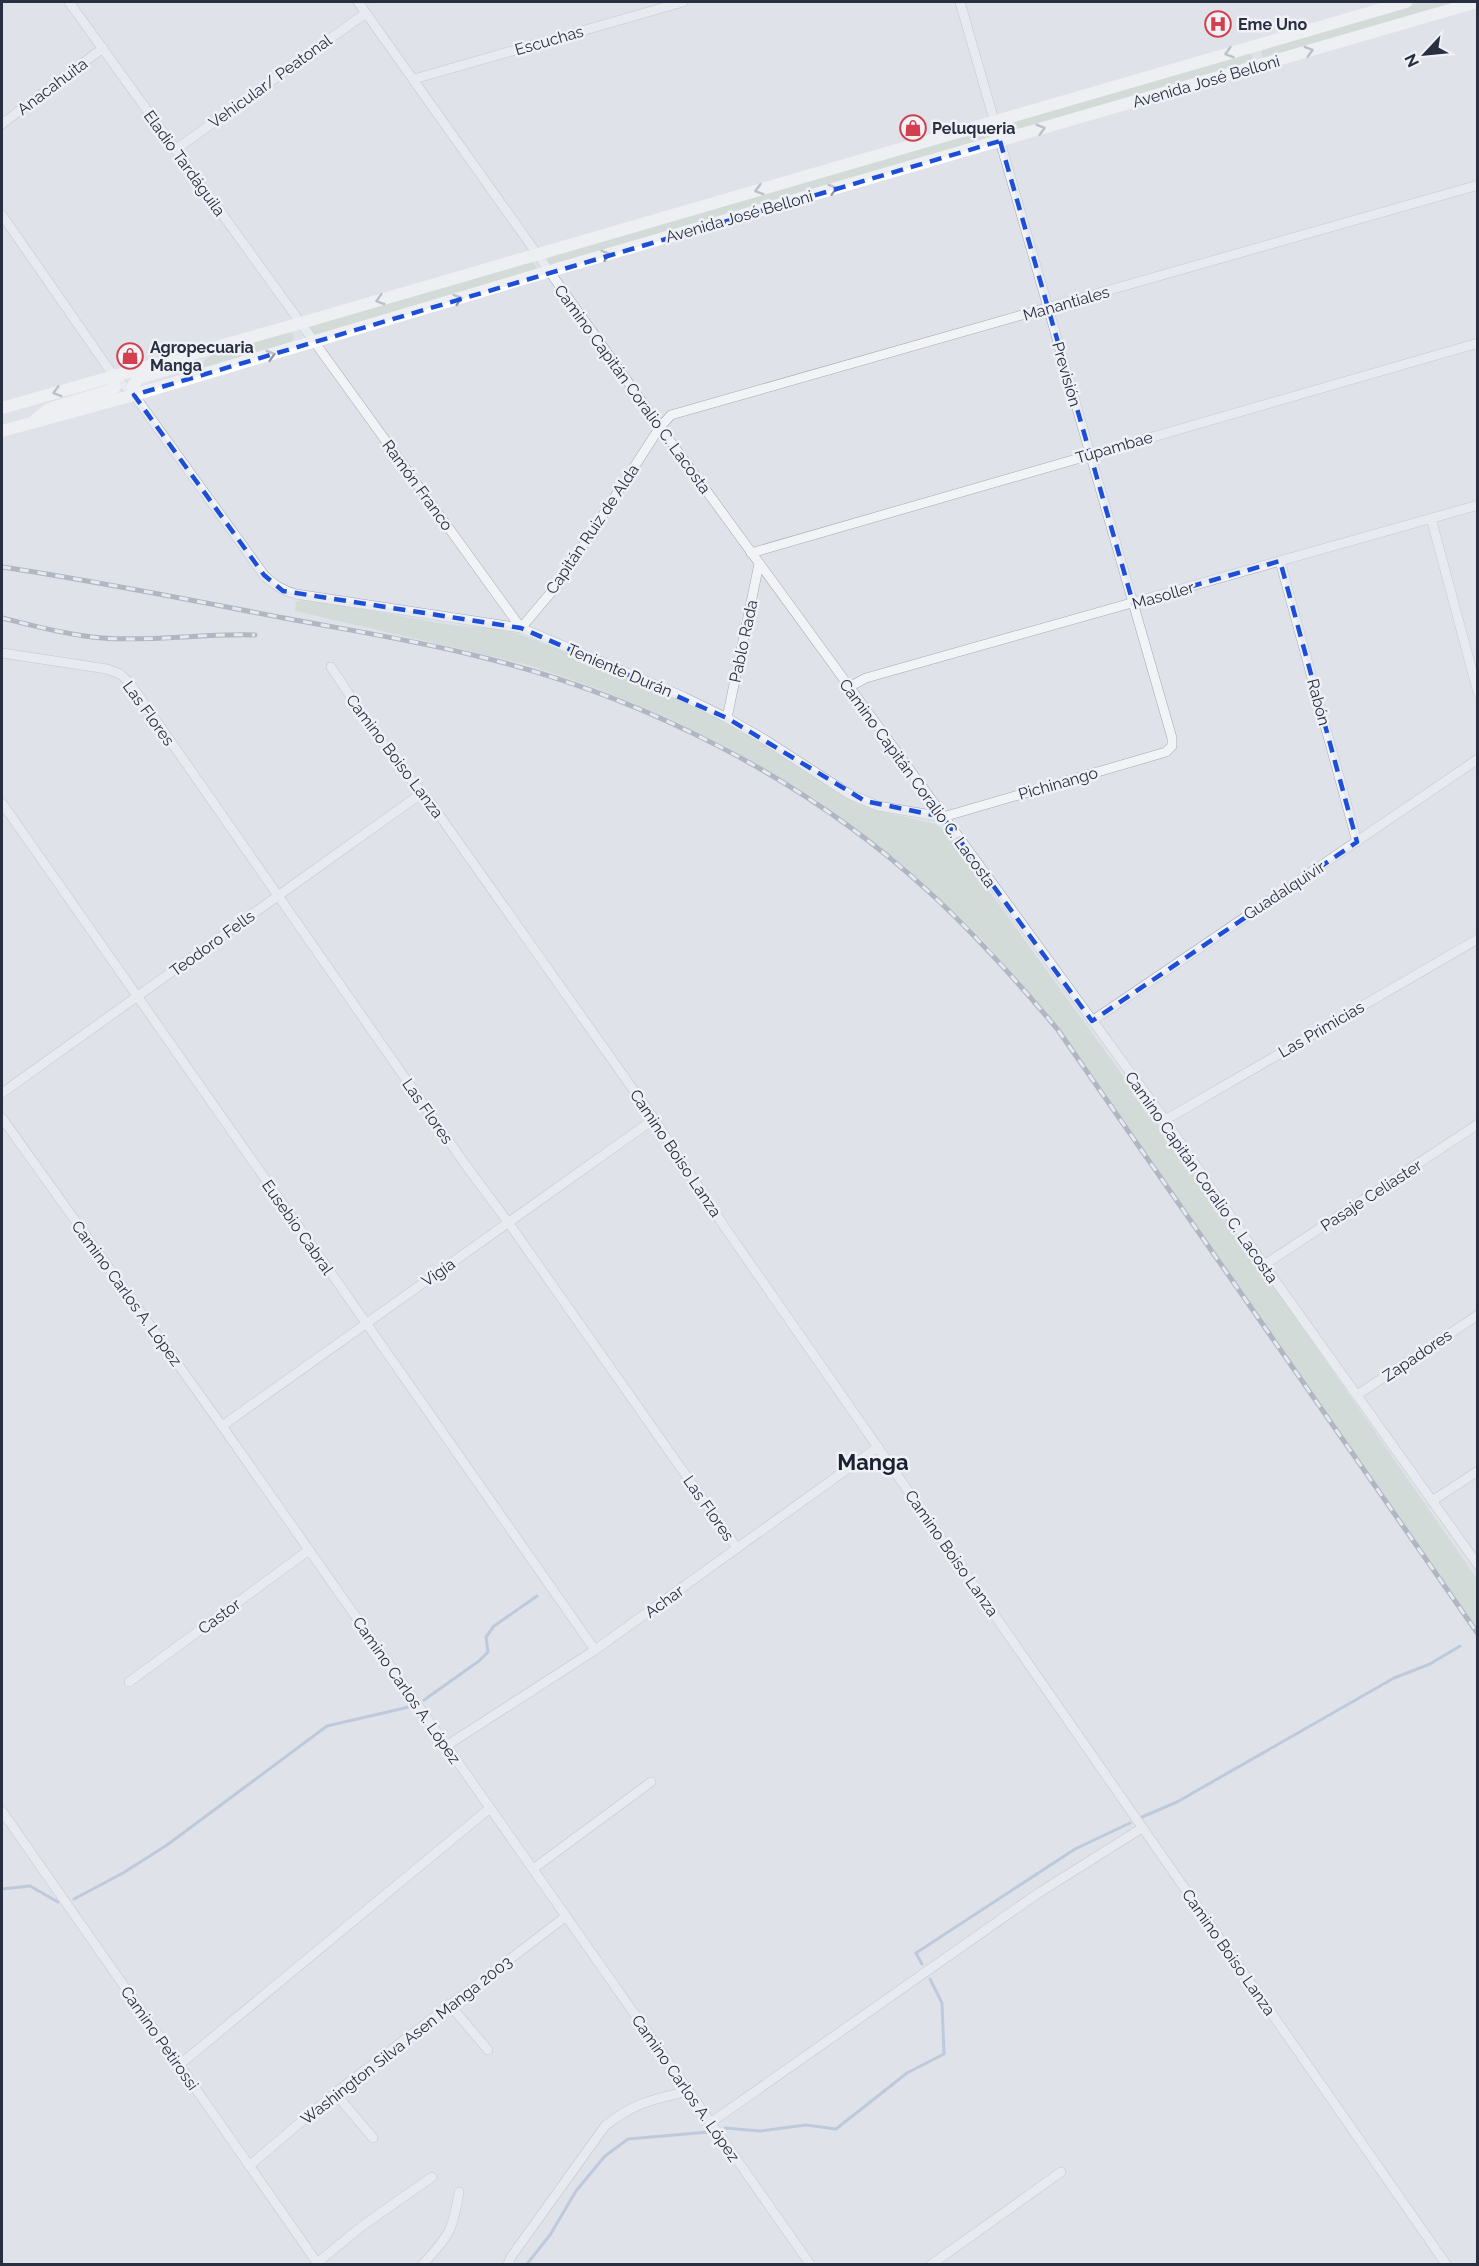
<svg xmlns="http://www.w3.org/2000/svg" width="1479" height="2266" font-family="Raleway,sans-serif">
	<style>
		.green { fill: #c4d3c0 }
		.lines { fill: none; stroke-linecap: round; stroke-linejoin: round }
		.stream { stroke: #98aecb; stroke-width: 3 }
		.street-casing { stroke: #a4a9b3; stroke-width: 10 }
		.street { stroke: #f2f3f7; stroke-width: 9 }
		.secondary { stroke: #fff; stroke-width: 12 }
		.rail-casing { stroke: #788193; stroke-width: 5 }
		.rail { stroke: #eff1f6; stroke-width: 3; stroke-dasharray: 9; stroke-linecap: butt }
		.oneway { stroke: #9397a0 }
		.marked { fill: none; stroke: #1d4ed8; stroke-width: 4.5; stroke-dasharray: 12 8; stroke-linejoin: round }
		.labels { text-anchor: middle; stroke-width: 5; stroke-linejoin: round; paint-order: stroke }
		.poi-label { font-size: 16px; font-weight: bold; fill: #272f41; stroke: #eff1f6; text-anchor: start }
		.street-label { font-size: 16px; fill: #272f41; stroke: #eff1f6 }
		.district-label { font-size: 22px; font-weight: bold; fill: #1a2131; stroke: #eff1f6 }
	</style>
	<rect width="100%" height="100%" fill="#dfe2e9"/>
	<g class="green">
		<path d="M 1422,2 L 1462,2 L 1265,59 L 1261,53 L 1264,47 Z"/>
		<path d="M 1248,53 L 1251,54 L 1253,61 L 1004,136 L 999,128 L 1001,125 Z"/>
		<path d="M 985,130 L 990,132 L 991,138 L 551,267 L 547,261 L 548,258 Z"/>
		<path d="M 533,262 L 537,268 L 536,272 L 313,336 L 309,328 L 311,324 Z"/>
		<path d="M 290,331 L 294,336 L 292,342 L 159,380 L 192,371 L 214,353 Z"/>
		<path d="M 305,599 L 451,625 L 492,628 L 516,633 L 607,668 L 717,717 L 769,747 L 858,804 L 884,812 L 935,824 L 945,830 L 1242,1240 L 1477,1579 L 1477,1630 L 1068,1040 L 985,942 L 904,866 L 814,798 L 727,747 L 666,717 L 593,687 L 529,665 L 295,611 L 296,602 Z"/>
	</g>
	<g class="lines">
		<g class="stream">
			<path d="M 424,1700 L 479,1661 L 488,1652 L 486,1637 L 494,1626 L 537,1596"/>
			<path d="M 1142,1817 L 1177,1802 L 1394,1678 L 1430,1664 L 1460,1646"/>
			<path d="M 2,1889 L 30,1886 L 58,1902"/>
			<path d="M 74,1899 L 123,1873 L 167,1845 L 327,1726 L 409,1707"/>
			<path d="M 922,1964 L 916,1953 L 1075,1849 L 1130,1823"/>
			<path d="M 725,2128 L 760,2131 L 806,2125 L 836,2129 L 907,2073 L 944,2054 L 942,2003 L 930,1979"/>
			<path d="M 527,2264 L 550,2235 L 576,2191 L 605,2156 L 628,2139 L 709,2132"/>
		</g>
		<g class="street-casing">
			<g id="street">
				<path d="M 69,2 L 521,628 L 559,583 L 660,427 L 671,415 L 1478,185"/>
				<path d="M 358,2 L 660,427 L 1165,1120 L 1264,1265 L 1478,1565"/>
				<path d="M 414,79 L 683,2"/>
				<path d="M 2,124 L 103,48"/>
				<path d="M 175,150 L 366,13"/>
				<path d="M 2,215 L 113,375 L 134,395 L 264,575 C 274,585 282,590 296,594 L 521,628 L 684,697 L 727,718 L 764,739 L 849,794 L 878,806 L 943,817 L 1166,752 L 1172,746 L 1172,738 L 960,2"/>
				<path d="M 1431,518 L 1478,693"/>
				<path d="M 751,553 L 1478,343"/>
				<path d="M 1280,561 L 1357,842"/>
				<path d="M 2,653 L 107,669 L 120,674 L 130,683 L 467,1167 L 508,1222 L 737,1548"/>
				<path d="M 331,667 C 362,714 393,760 430,802 L 654,1119 L 726,1229 L 1446,2264"/>
				<path d="M 849,687 L 866,678 L 1478,505"/>
				<path d="M 727,718 L 759,564"/>
				<path d="M 2,803 L 595,1650"/>
				<path d="M 1092,1021 L 1478,759"/>
				<path d="M 2,1093 L 422,793"/>
				<path d="M 2,1118 L 222,1426 L 810,2264"/>
				<path d="M 1165,1120 L 1478,939"/>
				<path d="M 1264,1265 L 1478,1124"/>
				<path d="M 1357,1395 L 1478,1315"/>
				<path d="M 222,1426 L 654,1119"/>
				<path d="M 1432,1501 L 1478,1471"/>
				<path d="M 129,1682 L 309,1550"/>
				<path d="M 446,1746 L 595,1650 L 878,1447"/>
				<path d="M 2,1811 L 318,2264"/>
				<path d="M 533,1869 L 651,1782"/>
				<path d="M 449,2004 L 488,2050"/>
				<path d="M 178,2066 L 490,1808"/>
				<path d="M 335,2093 L 373,2138"/>
				<path d="M 710,2123 L 1037,1894 L 1142,1828"/>
				<path d="M 249,2166 L 335,2093 L 565,1917"/>
				<path d="M 317,2263 L 362,2226 L 432,2177"/>
				<path d="M 423,2264 C 449,2236 453,2230 459,2192"/>
				<path d="M 508,2264 L 511,2257 L 605,2126 C 635,2102 652,2100 688,2091"/>
				<path d="M 932,2264 L 1061,2172"/>
			</g>
		</g>
		<use href="#street" class="street"/>
		<g class="secondary">
			<path d="M 134,395 L 133,386 L 139,378 L 176,367 L 188,358"/>
			<path d="M 2,408 L 301,323 L 1406,2"/>
			<path d="M 36,419 L 49,409 L 112,390 L 115,387 L 113,375"/>
			<path d="M 2,431 L 134,395 L 550,271 L 1477,2"/>
		</g>
		<g class="rail-casing">
			<g id="rail">
				<path d="M 2,567 C 96,581 190,600 284,618 C 348,630 413,640 477,656 C 640,695 804,777 928,891 C 975,934 1017,981 1058,1030 L 1478,1634"/>
				<path d="M 2,618 C 35,626 68,635 102,638 C 152,642 204,633 255,635"/>
			</g>
		</g>
		<use href="#rail" class="rail"/>
	</g>
	<defs><path id="oneway-chevron" d="M-2-3.5L2.5 0L-2 3.5" fill="none" stroke-width="1.6" stroke-linecap="round" stroke-linejoin="round" transform="scale(1.5)"/></defs>
	<g class="oneway">
		<use href="#oneway-chevron" transform="translate(1309 51) rotate(-16)"/>
		<use href="#oneway-chevron" transform="translate(1229 53) rotate(164)"/>
		<use href="#oneway-chevron" transform="translate(1041 129) rotate(-16)"/>
		<use href="#oneway-chevron" transform="translate(833 189) rotate(-16)"/>
		<use href="#oneway-chevron" transform="translate(759 190) rotate(164)"/>
		<use href="#oneway-chevron" transform="translate(606 255) rotate(-16)"/>
		<use href="#oneway-chevron" transform="translate(458 299) rotate(-17)"/>
		<use href="#oneway-chevron" transform="translate(380 300) rotate(164)"/>
		<use href="#oneway-chevron" transform="translate(271 355) rotate(-16)"/>
		<use href="#oneway-chevron" transform="translate(57 392) rotate(164)"/>
	</g>
	<path d="M0 0H1479V2266H0ZM 1000,141 L 1133,603 L 1280,561 L 1357,842 L 1092,1021 L 943,817 L 865,801 L 727,718 L 521,628 L 283,591 L 264,575 L 134,395 Z" fill="#dfe2e9" fill-opacity=".55" fill-rule="evenodd"/>
	<path class="marked" d="M 1000,141 L 1133,603 L 1280,561 L 1357,842 L 1092,1021 L 943,817 L 865,801 L 727,718 L 521,628 L 283,591 L 264,575 L 134,395 Z"/>
	<defs>
		<g id="hospital-ring" transform="scale(1.35)"><circle r="9.5" fill="#eff1f6" stroke="#d33f4e" stroke-width="1.5"/><path d="M-5-5h3v3.5h4V-5h3V5h-3V1.5h-4V5h-3Z" fill="#d33f4e"/></g>
		<g id="shop-ring" transform="scale(1.35)"><circle r="9.5" fill="#eff1f6" stroke="#d33f4e" stroke-width="1.5"/><path d="M-5-2.5h2.3a2.7 3.5 0 0 1 5.4 0H5L5.5 6h-11ZM-1.5-2.5h3a1.5 2.3 0 0 0-3 0Z" fill="#d33f4e"/></g>
	</defs>
	<g fill-rule="evenodd">
		<use href="#hospital-ring" x="1218" y="24"/>
		<use href="#shop-ring" x="913" y="128"/>
		<use href="#shop-ring" x="130" y="356"/>
	</g>
	<g class="labels">
		<g class="poi-label">
			<text x="1238" y="30">Eme Uno</text>
			<text x="932" y="134">Peluqueria</text>
			<text x="150" y="353">Agropecuaria<tspan x="150" dy="18">Manga</tspan></text>
		</g>
		<g class="street-label">
			<text transform="translate(549 40) rotate(-16)" y="6">Escuchas</text>
			<text transform="translate(270 81) rotate(-36)" y="6">Vehicular/ Peatonal</text>
			<text transform="translate(1206 81) rotate(-16)" y="6">Avenida José Belloni</text>
			<text transform="translate(52 86) rotate(-37)" y="6">Anacahuita</text>
			<text transform="translate(185 163) rotate(54)" y="6">Eladio Tardáguila</text>
			<text transform="translate(739 216) rotate(-16)" y="6">Avenida José Belloni</text>
			<text transform="translate(1066 303) rotate(-16)" y="6">Manantiales</text>
			<text transform="translate(1067 374) rotate(74)" y="6">Previsión</text>
			<text transform="translate(633 389) rotate(54)" y="6">Camino Capitán Coralio C. Lacosta</text>
			<text transform="translate(1114 447) rotate(-16)" y="6">Tupambae</text>
			<text transform="translate(418 485) rotate(54)" y="6">Ramón Franco</text>
			<text transform="translate(592 529) rotate(-56)" y="6">Capitán Ruiz de Alda</text>
			<text transform="translate(1163 595) rotate(-16)" y="6">Masoller</text>
			<text transform="translate(743 641) rotate(-78)" y="6">Pablo Rada</text>
			<text transform="translate(620 670) rotate(23)" y="6">Teniente Durán</text>
			<text transform="translate(1319 702) rotate(75)" y="6">Rabón</text>
			<text transform="translate(149 713) rotate(54)" y="6">Las Flores</text>
			<text transform="translate(395 756) rotate(53)" y="6">Camino Boiso Lanza</text>
			<text transform="translate(918 783) rotate(54)" y="6">Camino Capitán Coralio C. Lacosta</text>
			<text transform="translate(1058 783) rotate(-16)" y="6">Pichinango</text>
			<text transform="translate(1284 890) rotate(-33)" y="6">Guadalquivir</text>
			<text transform="translate(212 943) rotate(-36)" y="6">Teodoro Fells</text>
			<text transform="translate(1321 1029) rotate(-30)" y="6">Las Primicias</text>
			<text transform="translate(428 1111) rotate(55)" y="6">Las Flores</text>
			<text transform="translate(676 1153) rotate(56)" y="6">Camino Boiso Lanza</text>
			<text transform="translate(1202 1177) rotate(55)" y="6">Camino Capitán Coralio C. Lacosta</text>
			<text transform="translate(1371 1195) rotate(-33)" y="6">Pasaje Celiaster</text>
			<text transform="translate(298 1227) rotate(55)" y="6">Eusebio Cabral</text>
			<text transform="translate(438 1272) rotate(-35)" y="6">Vigía</text>
			<text transform="translate(127 1293) rotate(54)" y="6">Camino Carlos A. López</text>
			<text transform="translate(1417 1355) rotate(-34)" y="6">Zapadores</text>
			<text transform="translate(709 1508) rotate(55)" y="6">Las Flores</text>
			<text transform="translate(952 1553) rotate(55)" y="6">Camino Boiso Lanza</text>
			<text transform="translate(664 1601) rotate(-36)" y="6">Achar</text>
			<text transform="translate(219 1616) rotate(-36)" y="6">Castor</text>
			<text transform="translate(407 1690) rotate(55)" y="6">Camino Carlos A. López</text>
			<text transform="translate(1229 1952) rotate(55)" y="6">Camino Boiso Lanza</text>
			<text transform="translate(160 2038) rotate(55)" y="6">Camino Petirossi</text>
			<text transform="translate(406 2040) rotate(-38)" y="6">Washington Silva Asen Manga 2003</text>
			<text transform="translate(686 2088) rotate(55)" y="6">Camino Carlos A. López</text>
		</g>
		<g class="district-label">
			<text x="873" y="1470">Manga</text>
		</g>
	</g>
	<rect width="1479" height="2266" fill="none" stroke="#272f41" stroke-width="6"/>
	<g transform="translate(1425 54) rotate(244)" stroke="#eff1f6" stroke-width="4.5" paint-order="stroke">
	<path d="M0-4.5L10 22L0 15L-10 22Z" fill="#272f41"/>
	<text y="-9" font-size="16" font-weight="bold" text-anchor="middle" fill="#272f41">N</text>
	</g>
</svg>
